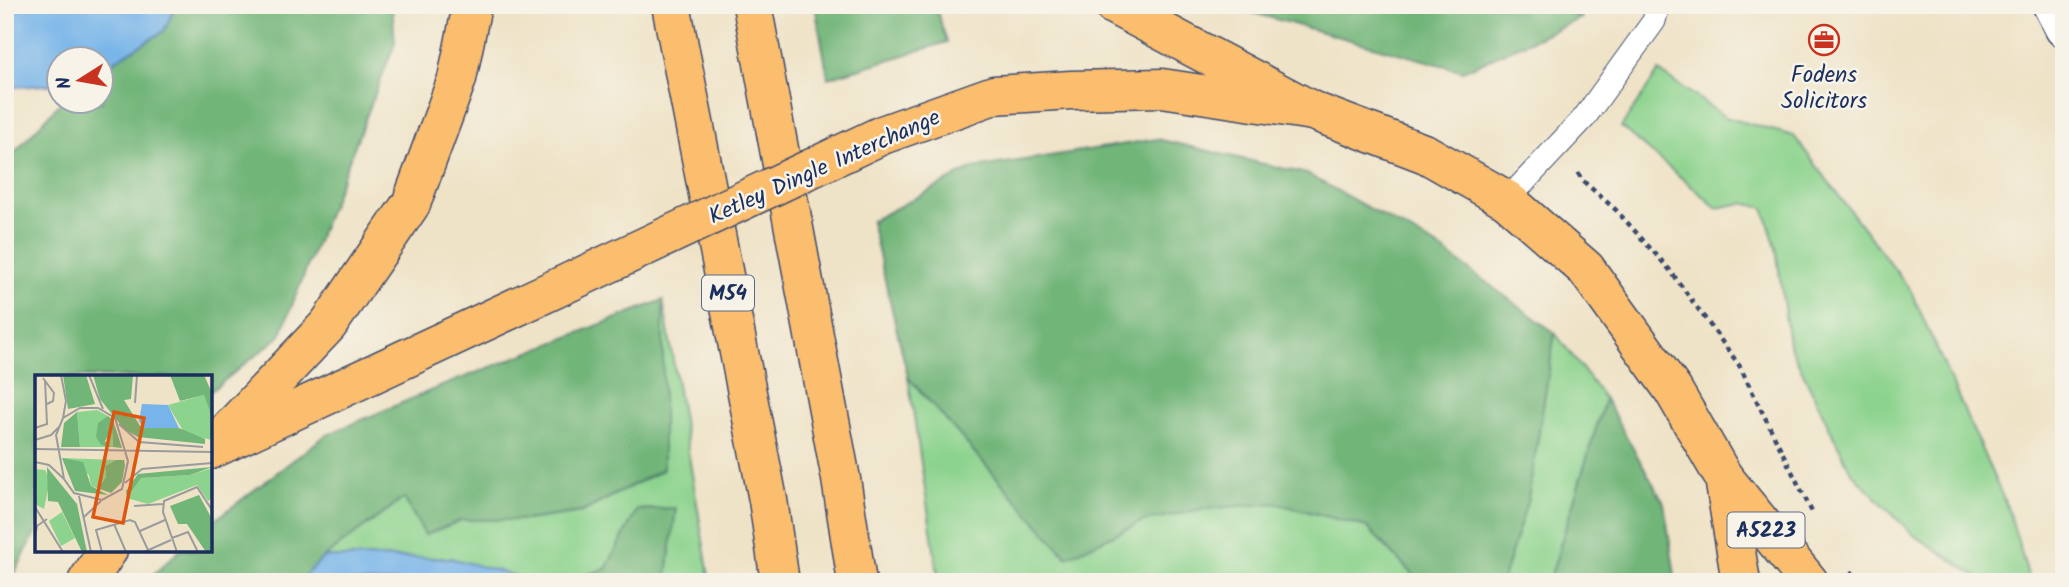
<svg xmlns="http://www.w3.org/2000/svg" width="2069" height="587" font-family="Kalam,sans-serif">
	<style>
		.green { fill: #8cd38d; stroke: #548176; stroke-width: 2 }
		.forest { fill: #71b578; stroke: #46726b; stroke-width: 2 }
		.water { fill: #76b4e9; stroke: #4872a4; stroke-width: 2 }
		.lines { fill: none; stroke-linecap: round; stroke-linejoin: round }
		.lane-casing { stroke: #3b4a6e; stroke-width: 25 }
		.street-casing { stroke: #3b4a6e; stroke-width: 41 }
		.primary-casing { stroke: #3b4a6e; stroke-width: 41 }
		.highway-casing { stroke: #3b4a6e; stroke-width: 41 }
		.path { stroke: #3b4a6e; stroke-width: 4.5; stroke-dasharray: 5 5; stroke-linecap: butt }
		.lane { stroke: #fff; stroke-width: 23 }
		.street { stroke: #fff; stroke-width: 38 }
		.primary { stroke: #fbbd6e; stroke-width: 38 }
		.highway { stroke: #fbbd6e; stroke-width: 38 }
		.primary-bridge-casing { stroke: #3b4a6e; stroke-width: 41; stroke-linecap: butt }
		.primary-bridge { stroke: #fbbd6e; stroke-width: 38 }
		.labels { text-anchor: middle; stroke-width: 5; stroke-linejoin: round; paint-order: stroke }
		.shield { fill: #f7f3e8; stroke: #5d6a87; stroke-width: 2 }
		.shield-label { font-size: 21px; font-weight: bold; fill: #1b2f5e }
		.poi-label { font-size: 23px; fill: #1b2f5e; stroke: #f7f3e8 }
		.street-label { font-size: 23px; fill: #1b2f5e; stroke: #f7f3e8 }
		.inset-road { fill: none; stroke: #9a9b9d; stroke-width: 2 }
		.view { fill: #de5710; fill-opacity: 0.15; stroke: #de5710; stroke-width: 3.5 }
		.inset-edge { fill: none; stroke: #1b2f5e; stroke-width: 3.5 }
	</style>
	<rect width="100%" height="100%" fill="#f7f3e8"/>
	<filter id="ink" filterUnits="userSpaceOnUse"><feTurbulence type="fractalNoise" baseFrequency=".0143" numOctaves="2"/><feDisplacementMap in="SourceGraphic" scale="14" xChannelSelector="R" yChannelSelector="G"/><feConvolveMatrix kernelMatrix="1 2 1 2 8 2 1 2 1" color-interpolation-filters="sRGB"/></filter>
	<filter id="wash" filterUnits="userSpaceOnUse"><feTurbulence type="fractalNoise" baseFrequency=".00686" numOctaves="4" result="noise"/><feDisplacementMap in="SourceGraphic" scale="28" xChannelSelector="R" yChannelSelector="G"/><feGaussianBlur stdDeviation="1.57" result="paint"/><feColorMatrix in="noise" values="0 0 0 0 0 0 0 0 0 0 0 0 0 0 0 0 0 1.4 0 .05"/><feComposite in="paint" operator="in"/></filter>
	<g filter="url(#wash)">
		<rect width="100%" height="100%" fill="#efe3c7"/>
		<g class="green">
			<path d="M 1549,5 L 1585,5 L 1581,18 Z"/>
			<path d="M 1659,71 L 1725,117 L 1794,136 L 1911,291 L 2009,511 L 2030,582 L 1985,582 L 1911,533 L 1851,472 L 1789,344 L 1776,248 L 1764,208 L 1743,203 L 1717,208 L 1621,127 Z"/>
			<path d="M 663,300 L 710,582 L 666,582 L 675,508 L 637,510 L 606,569 L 559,582 L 538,582 L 450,558 L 324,557 L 404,498 L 425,534 L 462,520 L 526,520 L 582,512 L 663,470 Z"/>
			<path d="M 1555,333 L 1605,399 L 1549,582 L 1502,582 L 1528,499 Z"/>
			<path d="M 908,377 L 1067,557 L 1143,521 L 1203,509 L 1275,503 L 1367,527 L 1420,582 L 939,582 Z"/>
		</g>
		<g class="forest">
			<path d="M 176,5 L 392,5 L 395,43 L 280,336 L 210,392 L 210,377 L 37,377 L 37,530 L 10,582 L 5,582 L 5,163 L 61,102 L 102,102 L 102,68 L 164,31 Z"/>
			<path d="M 815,5 L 935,5 L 947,42 L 828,78 Z"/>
			<path d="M 1224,5 L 1549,5 L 1581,18 L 1463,71 Z"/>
			<path d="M 1157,139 L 1307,174 L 1437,246 L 1555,333 L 1528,499 L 1502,582 L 1420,582 L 1367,527 L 1275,503 L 1203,509 L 1143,521 L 1067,557 L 908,377 L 871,221 L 973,168 Z"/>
			<path d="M 663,300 L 663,469 L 582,512 L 526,520 L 462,520 L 425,535 L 404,498 L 324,557 L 298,582 L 149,582 L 154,574 L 180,550 L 210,550 L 210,524 L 326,435 L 437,388 Z"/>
			<path d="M 1605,399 L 1664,503 L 1676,582 L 1549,582 Z"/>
			<path d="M 676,508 L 666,582 L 559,582 L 606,569 L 637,510 Z"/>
		</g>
		<g class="water">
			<path d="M 5,5 L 176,5 L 164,31 L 102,68 L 102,60 L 60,60 L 59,84 L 5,88 Z"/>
			<path d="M 324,557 L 450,558 L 538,582 L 298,582 Z"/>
		</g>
	</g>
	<g filter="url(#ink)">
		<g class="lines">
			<g class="lane-casing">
				<path id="lane" d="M 1507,200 L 1584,118 L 1654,21 L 1658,5"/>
			</g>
			<g class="street-casing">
				<path id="street" d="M 2052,5 L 2064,28"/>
			</g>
			<g class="primary-casing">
				<g id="primary">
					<path d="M 882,135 L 994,95 L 1071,90 L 1162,88 L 1313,111 L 1426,154 L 1507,200 L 1586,269 L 1673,390 L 1724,478 L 1741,582"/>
					<path d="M 210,450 L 574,280"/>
					<path d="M 1725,479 L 1809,582"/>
					<path d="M 87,582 L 108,550"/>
				</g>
			</g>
			<g class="highway-casing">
				<g id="highway">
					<path d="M 671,5 L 768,500 L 780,582"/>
					<path d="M 752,5 L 841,479 L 857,582"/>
					<path d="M 1113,5 L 1313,111"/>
					<path d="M 210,450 L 328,325 L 411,204 L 457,79 L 472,5"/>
				</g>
			</g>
			<g class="path">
				<path d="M 1578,173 L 1582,180 L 1616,210 L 1669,269 L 1739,365 L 1813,514"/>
				<path d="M 1851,571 L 1859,582"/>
			</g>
			<use href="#lane" class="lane"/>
			<use href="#street" class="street"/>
			<use href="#primary" class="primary"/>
			<use href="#highway" class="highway"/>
			<g class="primary-bridge-casing">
				<path id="primary-bridge" d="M 574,280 L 882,135"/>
			</g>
			<use href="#primary-bridge" class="primary-bridge"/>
		</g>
	</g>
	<defs>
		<g id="office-ring" transform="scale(1.575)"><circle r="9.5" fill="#f7f3e8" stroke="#c8321e" stroke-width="1.5"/><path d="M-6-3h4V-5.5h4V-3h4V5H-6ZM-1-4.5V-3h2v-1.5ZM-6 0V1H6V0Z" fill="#c8321e"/></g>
	</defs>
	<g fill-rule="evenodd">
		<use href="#office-ring" x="1824" y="40"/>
	</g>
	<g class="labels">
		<g class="shield">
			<rect x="702" y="275.5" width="52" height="35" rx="5"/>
			<rect x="1727.5" y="512.5" width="77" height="35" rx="5"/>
		</g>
		<g class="shield-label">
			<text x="728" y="300">M54</text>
			<text x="1766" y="537">A5223</text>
		</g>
		<g class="poi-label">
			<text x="1824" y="82">Fodens<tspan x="1824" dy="26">Solicitors</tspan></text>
		</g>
		<g class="street-label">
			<text transform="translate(824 166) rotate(-24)" y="8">Ketley Dingle Interchange</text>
		</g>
	</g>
	<g transform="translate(35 375)">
		<rect width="177" height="177" fill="#efe3c7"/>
		<path d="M 169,20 L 177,43 L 177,65 L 150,59 L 133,30 ZM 62,35 L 73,41 L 61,62 L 72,71 L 77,54 L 78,72 L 45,72 L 42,37 ZM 27,83 L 81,85 L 70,91 L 71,102 L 63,112 L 76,118 L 56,111 L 54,100 ZM 177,93 L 177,123 L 173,126 L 162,110 L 113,129 L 92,123 L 106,103 L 155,100 ZM 0,94 L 10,95 L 15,105 L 9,134 L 0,129 ZM 27,137 L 40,163 L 26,171 L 14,146 Z" fill="#8cd38d"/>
		<path d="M 28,0 L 51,0 L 60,29 L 33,34 ZM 58,0 L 98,0 L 96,24 L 89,25 L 105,51 L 144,53 L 170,64 L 170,69 L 103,62 L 89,54 L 65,24 ZM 135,0 L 169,0 L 177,18 L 177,43 L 169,20 L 145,26 ZM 42,37 L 45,72 L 26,72 L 29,48 ZM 73,41 L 78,45 L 87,73 L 78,72 L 77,54 L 70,66 L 76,72 L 66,70 L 61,62 L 63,48 ZM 27,83 L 48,87 L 56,111 L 73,120 L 40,116 ZM 81,85 L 89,85 L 90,90 L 87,107 L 76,118 L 63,113 L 71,102 L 70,91 ZM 12,92 L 42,129 L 52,177 L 47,177 L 23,127 L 13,126 ZM 177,92 L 155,100 L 106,103 L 92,123 L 91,116 L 103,99 ZM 164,120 L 177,144 L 177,177 L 171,177 L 152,149 L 143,149 L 135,131 Z" fill="#71b578"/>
		<path d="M 107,29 L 133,30 L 144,53 L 109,53 L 104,46 Z" fill="#76b4e9"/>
		<path class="inset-road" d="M 26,0 L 31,26 L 28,43M 54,0 L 68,34M 8,3 L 19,18 L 18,26 L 12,29M 100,28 L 102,0M 45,33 L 63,33 L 80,43 L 93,86 L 87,114 L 67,125 L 39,118 L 29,104 L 21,60 L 28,43 ZM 84,49 L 104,67 L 168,72M 0,53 L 12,49 L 10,5M 0,65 L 16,60 L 24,52M 0,74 L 177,77M 0,87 L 14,90 L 29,104M 90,108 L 107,94 L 177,88M 44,121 L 56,177M 99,131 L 128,129M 0,132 L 28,177M 49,142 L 66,126M 79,149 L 91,177M 105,156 L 130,145M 0,161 L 2,151 L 12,144M 137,163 L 153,157 L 163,177M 67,177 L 61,155 L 95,145 L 100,147 L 113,175M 109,177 L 136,165M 142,177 L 128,137 L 129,126 L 162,112 L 177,135"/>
		<path class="view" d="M 79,37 L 109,43 L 88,148 L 58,142 Z"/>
		<rect width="177" height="177" class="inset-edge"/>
	</g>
	<rect width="2069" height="587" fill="none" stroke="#f7f3e8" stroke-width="28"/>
	<g transform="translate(80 80) rotate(259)"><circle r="33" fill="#f7f3e8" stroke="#9fa5b1" stroke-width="2"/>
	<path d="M0-5L12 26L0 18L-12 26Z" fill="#c8321e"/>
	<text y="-10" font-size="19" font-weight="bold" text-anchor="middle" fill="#1b2f5e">N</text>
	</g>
</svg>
